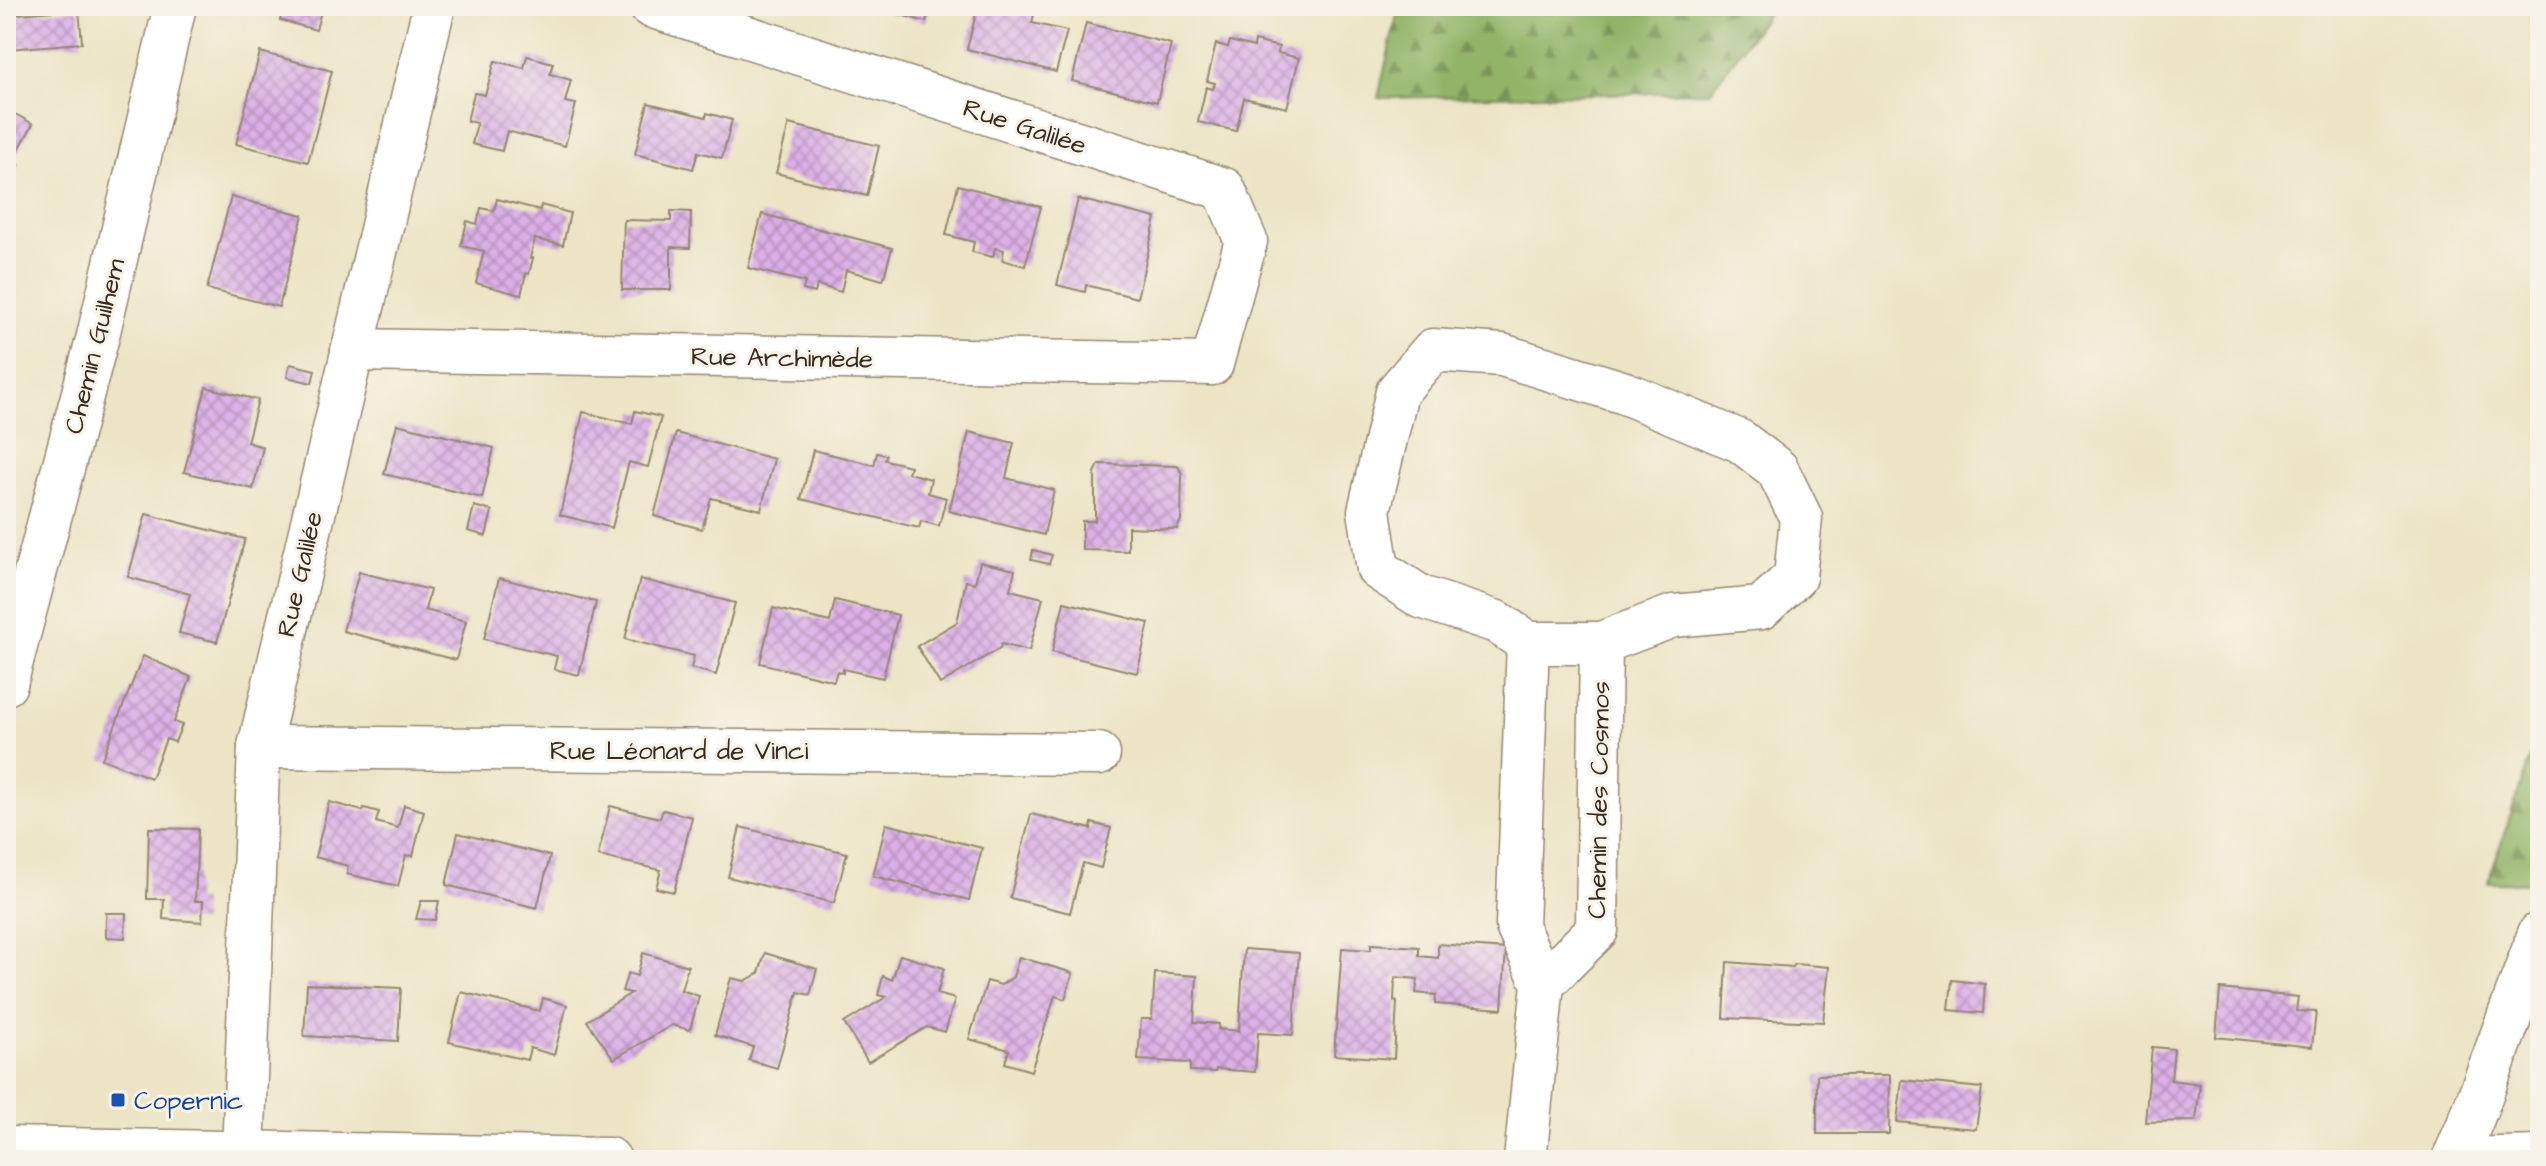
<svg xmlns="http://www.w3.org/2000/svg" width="2546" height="1166" font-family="'Architects Daughter',sans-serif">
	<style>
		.forest { fill: url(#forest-firs); stroke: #666f43; stroke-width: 2 }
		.building { fill: url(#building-cross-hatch) }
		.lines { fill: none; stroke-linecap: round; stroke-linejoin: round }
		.minor-casing { stroke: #948772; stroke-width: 45 }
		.tertiary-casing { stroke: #948772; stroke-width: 47 }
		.minor { stroke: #fff; stroke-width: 42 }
		.tertiary { stroke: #fff; stroke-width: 44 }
		.transit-dot { fill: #1a4fb4; stroke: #f7f3e8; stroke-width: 3 }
		.labels { text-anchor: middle; stroke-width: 6; stroke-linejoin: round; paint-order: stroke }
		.street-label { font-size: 26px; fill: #3b2a1e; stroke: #f7f3e8 }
		.transit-label { font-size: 26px; fill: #164399; stroke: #f7f3e8; text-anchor: start }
	</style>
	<defs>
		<pattern id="forest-firs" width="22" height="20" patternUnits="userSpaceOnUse" patternTransform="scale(2)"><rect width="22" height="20" fill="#92b468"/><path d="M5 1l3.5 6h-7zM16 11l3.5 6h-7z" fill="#789355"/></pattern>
		<pattern id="building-cross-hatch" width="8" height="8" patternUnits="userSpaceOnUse" patternTransform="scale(2)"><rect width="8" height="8" fill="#dbb0e7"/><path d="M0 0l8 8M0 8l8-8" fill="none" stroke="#b38fbb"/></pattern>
	</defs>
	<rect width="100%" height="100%" fill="#f7f3e8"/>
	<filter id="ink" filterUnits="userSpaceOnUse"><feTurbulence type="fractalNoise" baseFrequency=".0125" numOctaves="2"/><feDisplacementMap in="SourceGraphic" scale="16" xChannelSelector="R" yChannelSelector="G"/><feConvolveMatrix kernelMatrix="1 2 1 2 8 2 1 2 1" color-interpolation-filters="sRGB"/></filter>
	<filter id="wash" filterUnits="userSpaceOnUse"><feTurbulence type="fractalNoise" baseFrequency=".006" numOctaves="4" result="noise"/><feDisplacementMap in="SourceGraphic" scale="32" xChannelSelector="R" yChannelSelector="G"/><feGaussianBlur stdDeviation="1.8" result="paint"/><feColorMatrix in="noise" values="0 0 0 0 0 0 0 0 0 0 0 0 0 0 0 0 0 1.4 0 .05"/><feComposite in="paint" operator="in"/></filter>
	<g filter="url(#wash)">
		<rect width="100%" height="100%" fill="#ece4c5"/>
		<g class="forest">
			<path d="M 1399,6 L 1773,6 L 1710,92 L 1378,98 Z"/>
			<path d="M 2540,728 L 2540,883 L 2488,882 Z"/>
		</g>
		<g id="blocks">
			<g class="building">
				<path d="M 284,6 L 322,7 L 316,30 L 280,20 Z"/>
				<path d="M 868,6 L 930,6 L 926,22 Z"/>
				<path d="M 978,6 L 1036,6 L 1032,23 L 1067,31 L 1056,72 L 967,49 Z"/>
				<path d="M 79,9 L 82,43 L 8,49 L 6,15 Z"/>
				<path d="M 1086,23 L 1171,44 L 1157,102 L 1072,81 Z"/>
				<path d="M 1230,41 L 1254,47 L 1255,41 L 1279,47 L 1278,53 L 1299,58 L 1287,108 L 1244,98 L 1236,131 L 1198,122 L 1206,87 L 1213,89 L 1215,83 L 1207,81 L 1216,44 L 1228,47 Z"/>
				<path d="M 260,52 L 332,71 L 308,162 L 236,144 Z"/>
				<path d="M 527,56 L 553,63 L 550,74 L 571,80 L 565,102 L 576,104 L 565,146 L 507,131 L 502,151 L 472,144 L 477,123 L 467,121 L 474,93 L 485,95 L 495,61 L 524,68 Z"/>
				<path d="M 648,103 L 706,117 L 707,113 L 732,120 L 722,158 L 698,152 L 693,169 L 635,154 Z"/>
				<path d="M 6,109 L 33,124 L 12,162 L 19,165 L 6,187 Z"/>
				<path d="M 789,124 L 879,146 L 867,196 L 776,173 Z"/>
				<path d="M 958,185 L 1041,207 L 1025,266 L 1002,260 L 1004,250 L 995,248 L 993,257 L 972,252 L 974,242 L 946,235 Z"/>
				<path d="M 231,197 L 303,215 L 279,307 L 207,289 Z"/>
				<path d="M 497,199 L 540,210 L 541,205 L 570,213 L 563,245 L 535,239 L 530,258 L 533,258 L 529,274 L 526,273 L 521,295 L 476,283 L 484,251 L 461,246 L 467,221 L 477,224 L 481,208 L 494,211 Z"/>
				<path d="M 1078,199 L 1156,218 L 1137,298 L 1086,285 L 1085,292 L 1057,285 Z"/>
				<path d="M 671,211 L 691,212 L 690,248 L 671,247 L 671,290 L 622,290 L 624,220 L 671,221 Z"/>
				<path d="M 762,214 L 892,248 L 883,280 L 846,270 L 841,292 L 817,285 L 815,293 L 803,290 L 805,282 L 748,268 Z"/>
				<path d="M 290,364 L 315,370 L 312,383 L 287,377 Z"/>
				<path d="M 206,387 L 258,400 L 247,442 L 263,447 L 253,489 L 184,472 Z"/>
				<path d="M 635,411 L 661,417 L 648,467 L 629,462 L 612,528 L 560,515 L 583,412 L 632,424 Z"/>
				<path d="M 397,424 L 494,448 L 482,498 L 384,474 Z"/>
				<path d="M 969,432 L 1014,443 L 1006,478 L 1054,490 L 1044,535 L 949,511 Z"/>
				<path d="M 676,433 L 774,459 L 761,510 L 711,498 L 702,529 L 654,516 Z"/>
				<path d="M 813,450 L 874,465 L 877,453 L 886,455 L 885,460 L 910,466 L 908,473 L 931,479 L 928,493 L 946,498 L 939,526 L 921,521 L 919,528 L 801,499 Z"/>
				<path d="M 1099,464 L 1178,466 L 1182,474 L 1181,520 L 1177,529 L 1128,527 L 1128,551 L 1082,550 L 1082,521 L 1095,521 L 1095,473 Z"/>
				<path d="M 474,506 L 492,511 L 486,536 L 468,531 Z"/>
				<path d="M 146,514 L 245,539 L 217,642 L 179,633 L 190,594 L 128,577 Z"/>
				<path d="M 1033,550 L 1052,555 L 1049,564 L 1031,560 Z"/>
				<path d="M 980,562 L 1015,570 L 1010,590 L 1043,598 L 1029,651 L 1001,644 L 1000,648 L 940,684 L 917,646 L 957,622 L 966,581 L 975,583 Z"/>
				<path d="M 359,572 L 430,590 L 425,610 L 466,621 L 456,660 L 343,631 Z"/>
				<path d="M 499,578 L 596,602 L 579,675 L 554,669 L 557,656 L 484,639 Z"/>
				<path d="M 640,579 L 735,603 L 716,675 L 691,668 L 694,656 L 625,639 Z"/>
				<path d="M 835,600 L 898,615 L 883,678 L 843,669 L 843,673 L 837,671 L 834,681 L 760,663 L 773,608 L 830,622 Z"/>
				<path d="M 1064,602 L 1149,623 L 1137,673 L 1052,652 Z"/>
				<path d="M 143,656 L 191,677 L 174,722 L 182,725 L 175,742 L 166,739 L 151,778 L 102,759 Z"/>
				<path d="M 329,802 L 363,811 L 364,808 L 379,812 L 376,822 L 398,828 L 404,805 L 424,811 L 413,856 L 406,855 L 398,886 L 347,874 L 348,866 L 315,857 Z"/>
				<path d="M 610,806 L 660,818 L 663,810 L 692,817 L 674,892 L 656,888 L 661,870 L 598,856 Z"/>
				<path d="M 1031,814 L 1091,829 L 1092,823 L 1111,828 L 1101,868 L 1083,863 L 1070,913 L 1010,898 Z"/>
				<path d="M 886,824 L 982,848 L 969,900 L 873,876 Z"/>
				<path d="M 740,827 L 847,853 L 834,903 L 728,877 Z"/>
				<path d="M 149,828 L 198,829 L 195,901 L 203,901 L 202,922 L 163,919 L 164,899 L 147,899 Z"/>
				<path d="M 458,833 L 550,856 L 537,908 L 446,885 Z"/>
				<path d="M 421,901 L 439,901 L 435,920 L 416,919 Z"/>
				<path d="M 106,913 L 126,913 L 125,938 L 106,937 Z"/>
				<path d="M 1371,944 L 1419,947 L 1419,956 L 1438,958 L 1438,944 L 1506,949 L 1502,1009 L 1435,1004 L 1436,995 L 1416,993 L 1418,979 L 1395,977 L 1394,1001 L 1397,1001 L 1394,1059 L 1334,1055 L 1342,948 L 1371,950 Z"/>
				<path d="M 1244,949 L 1299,953 L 1293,1035 L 1258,1033 L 1255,1072 L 1216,1069 L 1215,1072 L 1190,1071 L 1190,1063 L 1138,1060 L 1141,1019 L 1152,1019 L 1155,973 L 1197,976 L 1194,1022 L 1219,1024 L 1218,1029 L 1239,1031 Z"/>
				<path d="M 643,953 L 688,966 L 681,990 L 699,996 L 690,1030 L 672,1025 L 614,1059 L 587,1021 L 631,993 L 622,991 L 628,973 L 637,976 Z"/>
				<path d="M 765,953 L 817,969 L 810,995 L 798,992 L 777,1068 L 749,1060 L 753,1047 L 715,1035 L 731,978 L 745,981 L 759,973 Z"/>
				<path d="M 900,955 L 944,968 L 937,994 L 955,999 L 945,1032 L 927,1027 L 868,1062 L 844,1023 L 886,997 L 878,995 L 883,976 L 892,980 Z"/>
				<path d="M 1019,957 L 1073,973 L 1065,999 L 1055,996 L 1031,1071 L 1005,1063 L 1009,1050 L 969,1039 L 987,981 L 1001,985 L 1013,977 Z"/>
				<path d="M 1727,962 L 1793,967 L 1795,964 L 1829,967 L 1823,1022 L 1724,1018 Z"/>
				<path d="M 1952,980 L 1985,984 L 1983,1013 L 1949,1010 Z"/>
				<path d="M 307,984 L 401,988 L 398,1041 L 304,1036 Z"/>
				<path d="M 2220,989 L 2298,997 L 2296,1011 L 2316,1012 L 2312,1047 L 2216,1037 Z"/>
				<path d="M 461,992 L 540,1011 L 543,998 L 567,1005 L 554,1055 L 530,1048 L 527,1060 L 449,1042 Z"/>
				<path d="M 2152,1047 L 2174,1049 L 2171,1080 L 2200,1084 L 2196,1121 L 2145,1122 Z"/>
				<path d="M 1817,1075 L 1890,1075 L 1889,1134 L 1817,1134 Z"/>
				<path d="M 1902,1080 L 1982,1088 L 1976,1129 L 1897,1122 Z"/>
			</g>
		</g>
	</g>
	<g filter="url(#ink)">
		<use href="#blocks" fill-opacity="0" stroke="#948772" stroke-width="2"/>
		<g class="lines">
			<g class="minor-casing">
				<g id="minor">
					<path d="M 352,350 L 1212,364 L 1246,241 L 1224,189 L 650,6"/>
					<path d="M 1433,350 L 1502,355 L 1625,393 L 1740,441 L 1777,469 L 1801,518 L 1795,577 L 1761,608 L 1673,616 L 1601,643 L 1528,643 L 1497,622 L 1421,597 L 1378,569 L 1369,511 L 1397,392 Z"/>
					<path d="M 6,684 L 98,336 L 175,6"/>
					<path d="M 259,747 L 1099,754"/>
					<path d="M 1543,984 L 1597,930 L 1601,643"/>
					<path d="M 243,1153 L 259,747 L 434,6"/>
					<path d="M 1525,1160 L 1543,984 L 1517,926 L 1528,643"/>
				</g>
			</g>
			<g class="tertiary-casing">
				<g id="tertiary">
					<path d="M 6,1149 L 609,1160"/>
					<path d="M 2454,1160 L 2472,1118 L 2540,934"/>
					<path d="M 2462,1160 L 2540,1158"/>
				</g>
			</g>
			<use href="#minor" class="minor"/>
			<use href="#tertiary" class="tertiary"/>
		</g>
	</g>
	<rect class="transit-dot" x="110" y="1092" width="16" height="16" rx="4"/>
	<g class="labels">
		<g class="street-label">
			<text transform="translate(1025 126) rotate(18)" y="9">Rue Galilée</text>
			<text transform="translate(94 346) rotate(-76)" y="9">Chemin Guilhem</text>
			<text transform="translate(782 357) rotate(1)" y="9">Rue Archimède</text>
			<text transform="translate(299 574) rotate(-77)" y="9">Rue Galilée</text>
			<text x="679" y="759">Rue Léonard de Vinci</text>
			<text transform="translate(1598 800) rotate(-89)" y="9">Chemin des Cosmos</text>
		</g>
		<g class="transit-label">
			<text x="134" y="1109">Copernic</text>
		</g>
	</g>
	<rect width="2546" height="1166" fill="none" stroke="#f7f3e8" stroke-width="32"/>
</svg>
